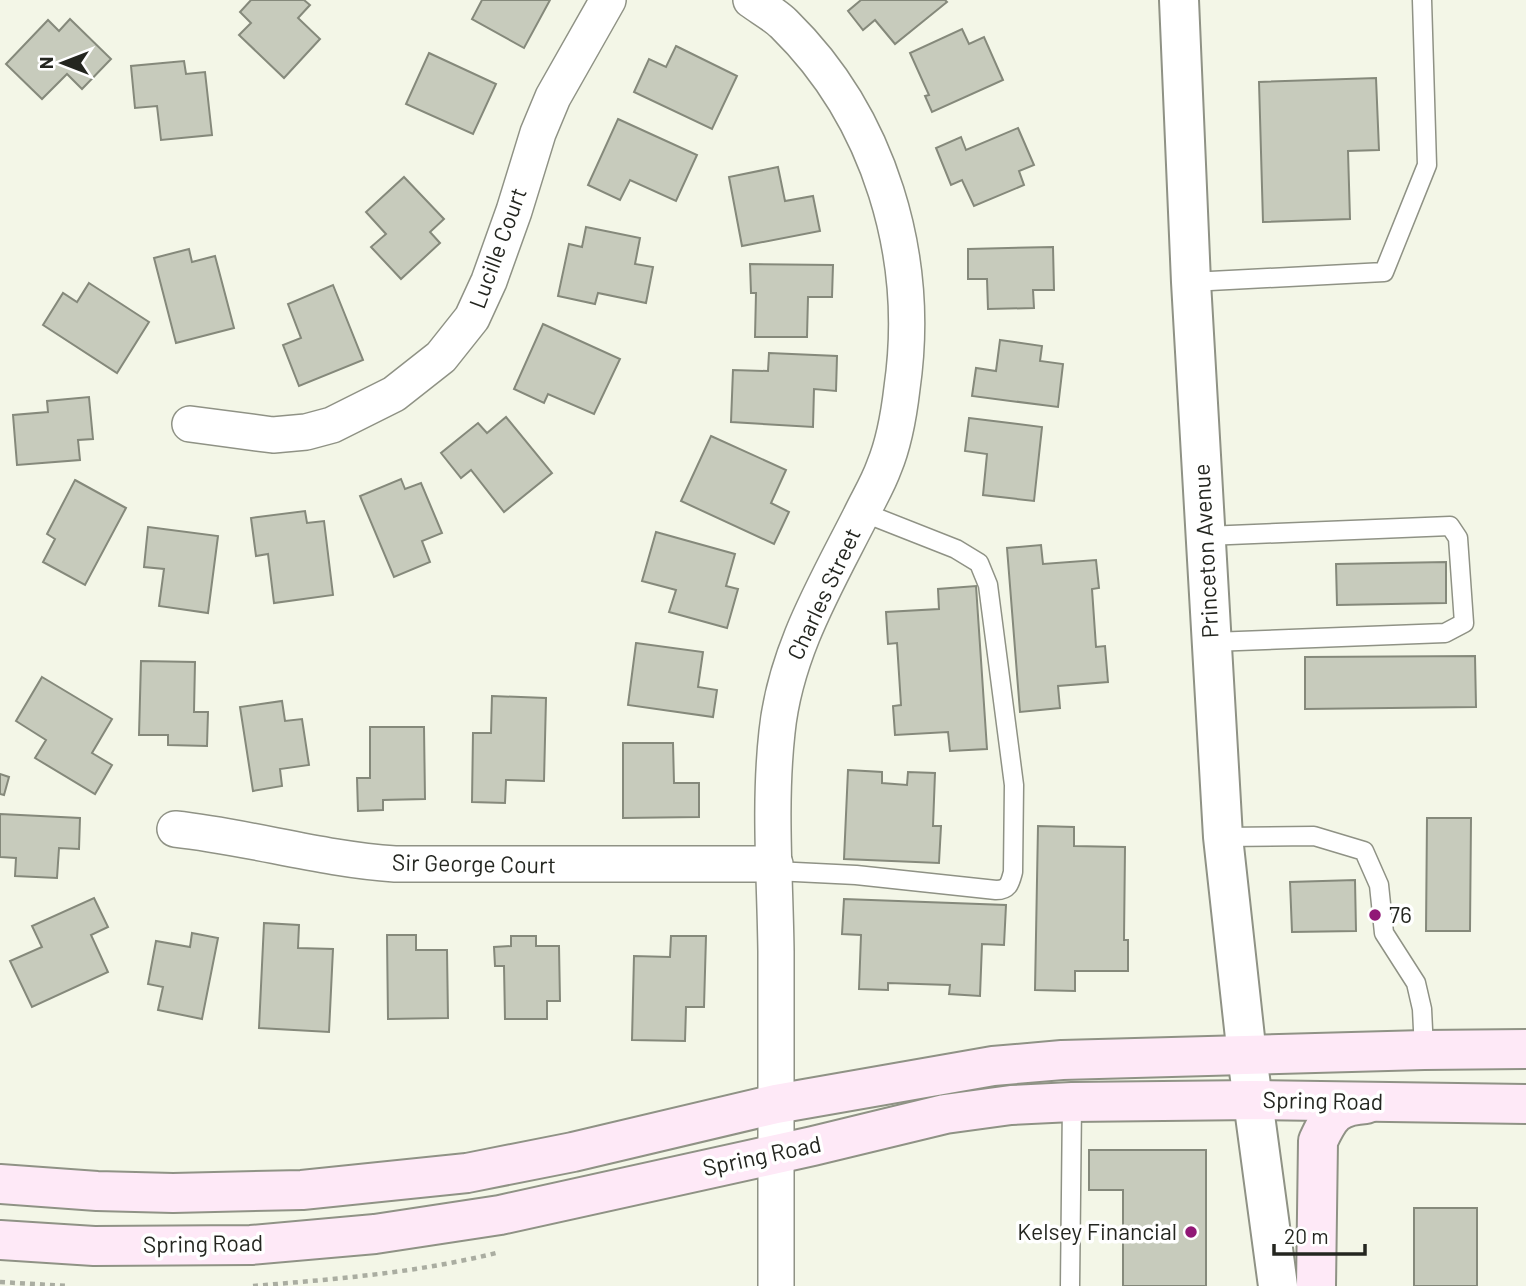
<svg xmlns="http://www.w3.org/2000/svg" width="1526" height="1286" font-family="Barlow,sans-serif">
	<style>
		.building { fill: #c7cbbc; stroke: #85897b; stroke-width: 2 }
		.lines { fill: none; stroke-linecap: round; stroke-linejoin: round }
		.service-casing { stroke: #8f9285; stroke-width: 21 }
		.minor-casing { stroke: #8f9285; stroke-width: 38 }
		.tertiary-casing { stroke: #8f9285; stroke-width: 42 }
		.secondary-casing { stroke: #8f9285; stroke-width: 42 }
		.path { stroke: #aaada1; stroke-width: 4.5; stroke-dasharray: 5 5; stroke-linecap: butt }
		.service { stroke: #fff; stroke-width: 18 }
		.minor { stroke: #fff; stroke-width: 35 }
		.tertiary { stroke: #fff; stroke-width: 38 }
		.secondary { stroke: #fee9f7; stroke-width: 38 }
		.poi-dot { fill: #911876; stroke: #fff; stroke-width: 2.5 }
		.labels { text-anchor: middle; stroke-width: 7; stroke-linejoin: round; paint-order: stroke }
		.street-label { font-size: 23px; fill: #242620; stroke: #fff }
		.poi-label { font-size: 23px; fill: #242620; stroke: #fff; text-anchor: start }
	</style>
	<rect width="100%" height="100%" fill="#f3f6e7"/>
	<g class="building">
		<path d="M 251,0 L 304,0 L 310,5 L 298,18 L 320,39 L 284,78 L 239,35 L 251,23 L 240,12 Z"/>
		<path d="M 482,0 L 550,0 L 524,48 L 472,19 Z"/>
		<path d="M 861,0 L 945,0 L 947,2 L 895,44 L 875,20 L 863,30 L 848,11 Z"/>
		<path d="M 70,19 L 111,59 L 82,89 L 67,74 L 42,99 L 6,64 L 48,20 L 59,31 Z"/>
		<path d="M 962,29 L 969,44 L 984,37 L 1003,80 L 932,112 L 925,96 L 929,95 L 910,53 Z"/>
		<path d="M 676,46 L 737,76 L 712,129 L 634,92 L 649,59 L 666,67 Z"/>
		<path d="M 429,53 L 496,84 L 473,134 L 406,104 Z"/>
		<path d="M 184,61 L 186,74 L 205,72 L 212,135 L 161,140 L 157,106 L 135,108 L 131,66 Z"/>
		<path d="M 1376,78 L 1379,150 L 1348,151 L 1350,219 L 1263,222 L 1259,82 Z"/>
		<path d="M 618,119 L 697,155 L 676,201 L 630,180 L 620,200 L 588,185 Z"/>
		<path d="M 1018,128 L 1034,165 L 1019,171 L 1024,185 L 974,206 L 962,180 L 951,185 L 936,148 L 961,137 L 966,150 Z"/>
		<path d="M 778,167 L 785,201 L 813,196 L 820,231 L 742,246 L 729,177 Z"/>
		<path d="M 404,177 L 444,219 L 430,232 L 440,243 L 401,279 L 371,247 L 386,234 L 366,212 Z"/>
		<path d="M 586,227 L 640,238 L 635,264 L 653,267 L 646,303 L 598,293 L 595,304 L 558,296 L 569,244 L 582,247 Z"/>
		<path d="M 1053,247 L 1054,290 L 1033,290 L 1034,308 L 988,309 L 987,279 L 968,279 L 968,249 Z"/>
		<path d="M 189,249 L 192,262 L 215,256 L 234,328 L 176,343 L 154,258 Z"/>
		<path d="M 750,264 L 833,265 L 832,297 L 808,297 L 807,337 L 755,337 L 756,293 L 751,293 Z"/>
		<path d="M 89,283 L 149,322 L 117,373 L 43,325 L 63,293 L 77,302 Z"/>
		<path d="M 333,285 L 363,360 L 299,386 L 283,345 L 301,338 L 288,304 Z"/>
		<path d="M 543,324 L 620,359 L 594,414 L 548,394 L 544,403 L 514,389 Z"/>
		<path d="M 1000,340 L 1042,346 L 1040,361 L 1063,364 L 1058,407 L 972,396 L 976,368 L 996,371 Z"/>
		<path d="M 769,353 L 837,356 L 836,391 L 814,389 L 813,427 L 731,422 L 733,370 L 768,371 Z"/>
		<path d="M 89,397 L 93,439 L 78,440 L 80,460 L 17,465 L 13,415 L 48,412 L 47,401 Z"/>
		<path d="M 506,417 L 552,473 L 504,512 L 471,470 L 461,478 L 441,453 L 478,423 L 487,433 Z"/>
		<path d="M 969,418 L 1042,427 L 1034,501 L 983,495 L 987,454 L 965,451 Z"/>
		<path d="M 711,436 L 786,470 L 771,503 L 789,512 L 774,544 L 681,501 Z"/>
		<path d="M 401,479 L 405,489 L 421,483 L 442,533 L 422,541 L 430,562 L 394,577 L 360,496 Z"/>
		<path d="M 75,480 L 126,508 L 85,585 L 43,562 L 55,539 L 47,534 Z"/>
		<path d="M 305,511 L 307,523 L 324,521 L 333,595 L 274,603 L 268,554 L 256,556 L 251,518 Z"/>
		<path d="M 148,527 L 218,536 L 208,613 L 159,606 L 164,569 L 144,567 Z"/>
		<path d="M 656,532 L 735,554 L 726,586 L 738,589 L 727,628 L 669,612 L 676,590 L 642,581 Z"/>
		<path d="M 1041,545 L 1043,564 L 1096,560 L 1099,588 L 1092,589 L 1096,647 L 1105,646 L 1108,682 L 1058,686 L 1060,708 L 1020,712 L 1007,548 Z"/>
		<path d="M 1446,562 L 1446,603 L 1337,605 L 1336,564 Z"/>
		<path d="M 976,586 L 987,749 L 950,751 L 948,732 L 895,735 L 893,706 L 901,705 L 897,643 L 888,644 L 886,612 L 939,609 L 938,589 Z"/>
		<path d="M 636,643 L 703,652 L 698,687 L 717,690 L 713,717 L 628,705 Z"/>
		<path d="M 1475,656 L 1476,707 L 1305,709 L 1305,657 Z"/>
		<path d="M 141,661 L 195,662 L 194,712 L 208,712 L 207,746 L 168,745 L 168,735 L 139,735 Z"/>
		<path d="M 42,677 L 112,719 L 92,753 L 112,765 L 95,794 L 35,758 L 46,740 L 16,721 Z"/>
		<path d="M 492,696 L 546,698 L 544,781 L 506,780 L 505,803 L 472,802 L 473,733 L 491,733 Z"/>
		<path d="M 282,701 L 285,721 L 302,719 L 309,765 L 280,769 L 282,786 L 253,791 L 240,707 Z"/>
		<path d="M 370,727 L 424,727 L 425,799 L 383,800 L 383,810 L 358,811 L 357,778 L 370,778 Z"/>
		<path d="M 623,743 L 673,743 L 674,783 L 699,783 L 699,817 L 623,818 Z"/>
		<path d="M 848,770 L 882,772 L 882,783 L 907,785 L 908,772 L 935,773 L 933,826 L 941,826 L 939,863 L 844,859 Z"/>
		<path d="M 0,774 L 9,777 L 4,795 L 0,794 Z"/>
		<path d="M 0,814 L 80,818 L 79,849 L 59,848 L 57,878 L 15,876 L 16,858 L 0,857 Z"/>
		<path d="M 1427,818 L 1471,818 L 1470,931 L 1426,931 Z"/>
		<path d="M 1038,826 L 1074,827 L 1074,846 L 1125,847 L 1124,940 L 1128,940 L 1128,971 L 1075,971 L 1075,991 L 1035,990 Z"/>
		<path d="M 1355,880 L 1356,931 L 1292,932 L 1290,882 Z"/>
		<path d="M 94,898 L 108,927 L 91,935 L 108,972 L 32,1007 L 10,961 L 42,947 L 32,926 Z"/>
		<path d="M 844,899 L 1006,905 L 1004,945 L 982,944 L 980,996 L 949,994 L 950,985 L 888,983 L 888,990 L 859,989 L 861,935 L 842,934 Z"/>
		<path d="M 264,923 L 299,925 L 298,948 L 333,949 L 329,1032 L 259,1028 Z"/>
		<path d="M 192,933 L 218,938 L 202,1019 L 158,1010 L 163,987 L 148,984 L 156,941 L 190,947 Z"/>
		<path d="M 387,935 L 416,935 L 416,950 L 447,950 L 448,1018 L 388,1019 Z"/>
		<path d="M 511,936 L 536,936 L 536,946 L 559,946 L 560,1001 L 547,1001 L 547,1019 L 505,1019 L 504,966 L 495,966 L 494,947 L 511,946 Z"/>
		<path d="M 671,936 L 706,936 L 704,1007 L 686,1007 L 685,1041 L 632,1040 L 634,956 L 670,957 Z"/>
		<path d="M 1089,1150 L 1206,1150 L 1206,1286 L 1123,1286 L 1123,1190 L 1089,1190 Z"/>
		<rect x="1414" y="1208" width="63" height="78"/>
	</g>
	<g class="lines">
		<g class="service-casing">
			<g id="service">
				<path d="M 1191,282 L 1384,272 L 1427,165 L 1422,0"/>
				<path d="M 1206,536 L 1450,526 L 1458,538 L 1464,623 L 1445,633 L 1212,642"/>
				<path d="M 1223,837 L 1314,836 L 1364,851 L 1379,885 L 1384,933 L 1416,983 L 1422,1009 L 1424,1050"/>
				<path d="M 775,871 L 856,875 L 996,890 C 1009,890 1010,883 1013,872 L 1014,785 L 988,585 L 979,563 L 956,549 L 862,512"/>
				<path d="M 1070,1286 L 1072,1102"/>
			</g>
		</g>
		<g class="minor-casing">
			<g id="minor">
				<path d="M 751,0 C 762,8 775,15 784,24 C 880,118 921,256 902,388 C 899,414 894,443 884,467 C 878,484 868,500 860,517 C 825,586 785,653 777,732 C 769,804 775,878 776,951 C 777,1062 776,1174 776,1286"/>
				<path d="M 190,424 L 273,435 L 306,432 L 332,425 L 394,394 L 441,357 L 472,318 L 489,281 L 514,211 L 538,133 L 553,97 L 608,0"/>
				<path d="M 175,829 C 249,837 321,859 395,864 L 775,864"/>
			</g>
		</g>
		<g class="tertiary-casing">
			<path id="tertiary" d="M 1179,0 L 1191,282 L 1223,837 L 1247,1056 L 1278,1286"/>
		</g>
		<g class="secondary-casing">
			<g id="secondary">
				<path d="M 0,1184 L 97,1191 L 173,1193 L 302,1190 L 467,1173 L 573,1152 L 776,1104 L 993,1066 L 1062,1060 L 1424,1050 L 1526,1049"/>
				<path d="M 0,1240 L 94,1246 L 251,1245 L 375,1234 L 500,1215 L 813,1146 L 945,1114 L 1011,1105 L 1072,1102 L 1254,1100 L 1526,1104"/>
				<path d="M 1316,1286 L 1318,1141 C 1330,1115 1336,1106 1366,1104"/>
			</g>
		</g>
		<g class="path">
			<path d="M 0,1282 L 68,1286"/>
			<path d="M 253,1286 C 335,1279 416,1273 496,1253"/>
		</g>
		<use href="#service" class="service"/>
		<use href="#minor" class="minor"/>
		<use href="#tertiary" class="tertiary"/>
		<use href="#secondary" class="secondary"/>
	</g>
	<g class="poi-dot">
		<circle cx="1375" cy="915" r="7"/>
		<circle cx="1191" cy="1232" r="7"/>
	</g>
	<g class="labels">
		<g class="street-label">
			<text transform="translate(498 248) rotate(-70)" y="8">Lucille Court</text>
			<text transform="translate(1206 551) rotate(-93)" y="8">Princeton Avenue</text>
			<text transform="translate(824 594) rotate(-65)" y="8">Charles Street</text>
			<text transform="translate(474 864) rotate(1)" y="8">Sir George Court</text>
			<text transform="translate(1323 1101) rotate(1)" y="8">Spring Road</text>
			<text transform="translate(762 1156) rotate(-12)" y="8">Spring Road</text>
			<text transform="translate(203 1244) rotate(-1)" y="8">Spring Road</text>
		</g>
		<g class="poi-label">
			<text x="1389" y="923">76</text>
			<text x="1177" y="1240" text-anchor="end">Kelsey Financial</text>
		</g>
	</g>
	<g transform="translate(63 63) rotate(270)" stroke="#ffffff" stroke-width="5" paint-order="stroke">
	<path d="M0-5L12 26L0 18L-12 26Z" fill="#242620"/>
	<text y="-10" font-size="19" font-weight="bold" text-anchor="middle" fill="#242620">N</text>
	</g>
	<path d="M1274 1244v10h91v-10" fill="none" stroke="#242620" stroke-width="3.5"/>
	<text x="1284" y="1244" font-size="21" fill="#242620" stroke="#ffffff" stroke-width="5" paint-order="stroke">20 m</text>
</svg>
